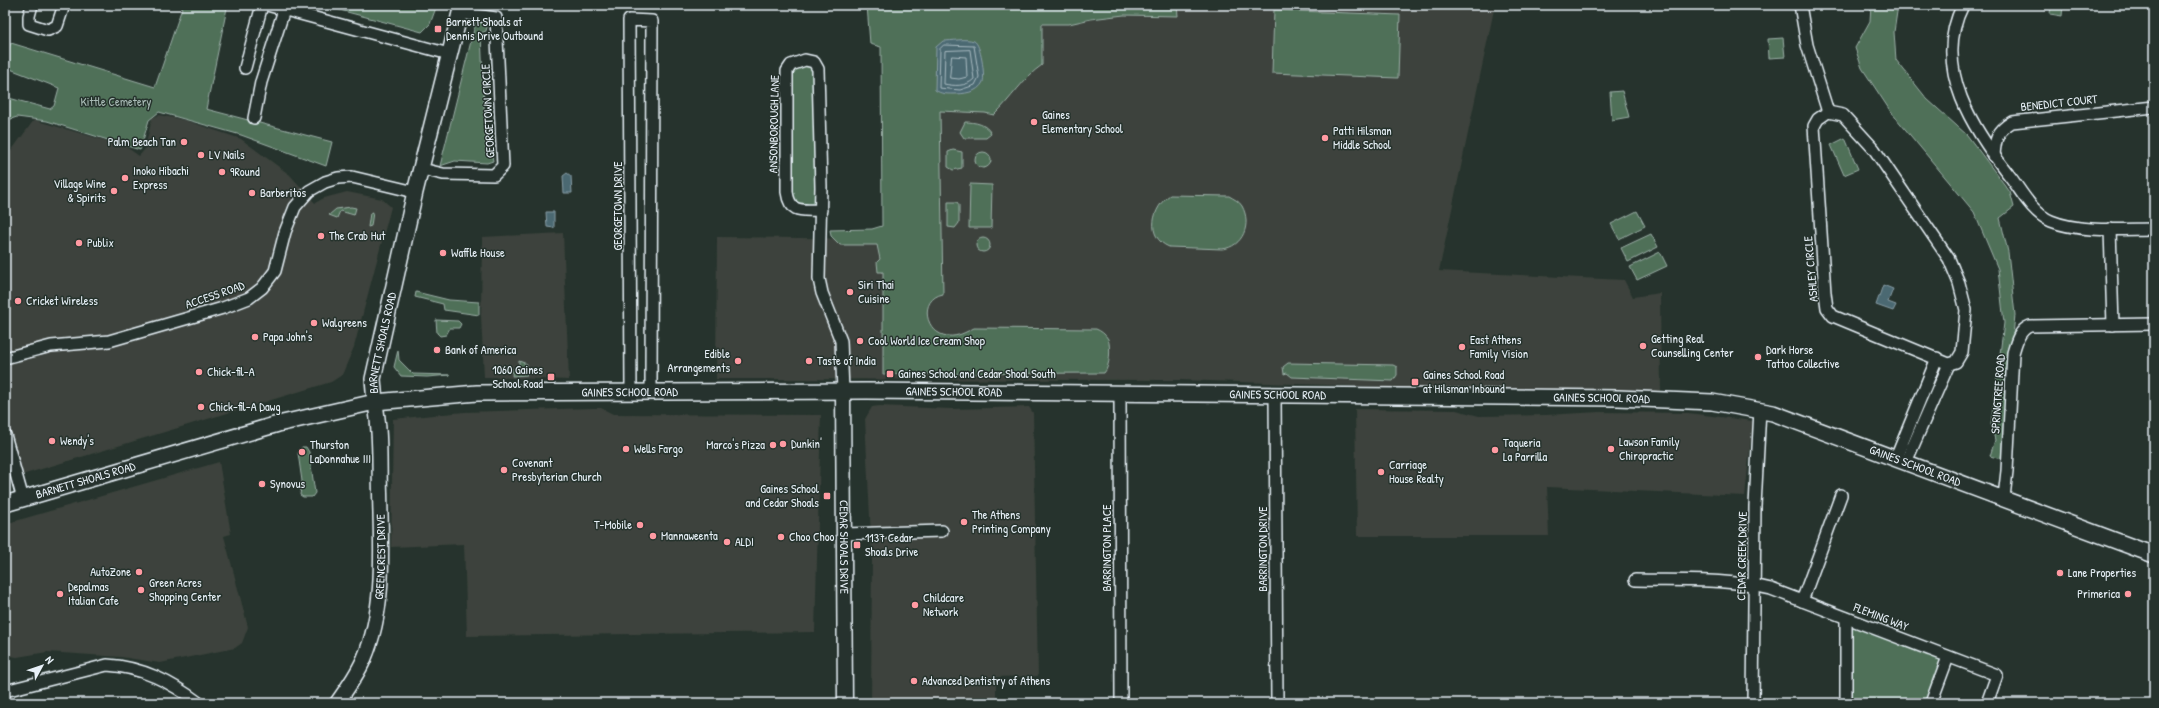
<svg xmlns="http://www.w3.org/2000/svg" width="2159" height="708" font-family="'Patrick Hand',sans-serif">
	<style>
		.built { fill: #3c433c }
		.green { fill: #4f6f58; stroke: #9cb0a8 }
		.water { fill: #4b6972; stroke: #8a9fa8 }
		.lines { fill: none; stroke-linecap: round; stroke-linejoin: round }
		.shore { stroke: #a9bbc2; stroke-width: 1 }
		.minor-casing { stroke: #e8f1f8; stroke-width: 14 }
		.tertiary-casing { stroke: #e8f1f8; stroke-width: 17 }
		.secondary-casing { stroke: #e8f1f8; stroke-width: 18 }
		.minor { stroke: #26332d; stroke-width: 11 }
		.tertiary { stroke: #26332d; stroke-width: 14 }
		.secondary { stroke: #26332d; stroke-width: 15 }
		.poi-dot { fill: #ff9aa2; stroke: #26332d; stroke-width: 1.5 }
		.labels { text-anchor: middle; stroke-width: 3; stroke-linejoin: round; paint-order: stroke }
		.poi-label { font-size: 12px; fill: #e8f1f8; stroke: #26332d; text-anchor: start }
		.park-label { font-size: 12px; fill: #abbdb8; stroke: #26332d }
		.street-label { font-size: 12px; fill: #e8f1f8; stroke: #26332d }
	</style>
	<rect width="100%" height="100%" fill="#26332d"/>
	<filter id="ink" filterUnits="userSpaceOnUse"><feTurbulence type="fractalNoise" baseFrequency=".025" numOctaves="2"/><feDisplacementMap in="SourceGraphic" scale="8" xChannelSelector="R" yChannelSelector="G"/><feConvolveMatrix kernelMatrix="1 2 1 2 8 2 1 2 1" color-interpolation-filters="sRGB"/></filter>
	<g filter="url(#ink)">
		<g class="built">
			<path d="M 885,5 L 1495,5 L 1439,271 L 1624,280 L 1633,297 L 1660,293 L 1661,391 L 1414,388 L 1180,380 L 716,379 L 717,237 L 884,239 Z"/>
			<path d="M 159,115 L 184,120 L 241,139 L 290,175 L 315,203 L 324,198 L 347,192 L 382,199 L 391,207 L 354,347 L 342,375 L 331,382 L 5,480 L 5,159 L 34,120 L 125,146 L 139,156 L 145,149 L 152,118 Z"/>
			<path d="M 563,233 L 569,380 L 484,377 L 481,316 L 482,237 Z"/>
			<path d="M 879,406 L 951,409 L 1029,407 L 1033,413 L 1038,676 L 996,677 L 996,703 L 871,703 L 872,557 L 865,419 L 872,407 Z"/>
			<path d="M 591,408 L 601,408 L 613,414 L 821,415 L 815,632 L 467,636 L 464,544 L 391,547 L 393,419 L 464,412 Z"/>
			<path d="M 1355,409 L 1456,410 L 1479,416 L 1546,415 L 1599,412 L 1688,413 L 1753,421 L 1745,496 L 1547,487 L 1549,536 L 1357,536 Z"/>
			<path d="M 219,462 L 231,534 L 224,536 L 248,627 L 242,643 L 235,648 L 160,663 L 121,657 L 47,652 L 17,657 L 5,655 L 5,524 Z"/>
		</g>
		<g class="green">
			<path d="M 183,5 L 216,5 L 227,8 L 206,109 L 332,142 L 326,166 L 241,135 L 159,112 L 149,120 L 140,150 L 47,121 L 17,117 L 5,121 L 5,97 L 50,109 L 54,106 L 59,88 L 5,67 L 5,56 L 11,43 L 155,87 Z"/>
			<path d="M 321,5 L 437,5 L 430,24 L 422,32 Z"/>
			<path d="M 867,5 L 1177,5 L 1178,16 L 1124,15 L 1091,19 L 1069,24 L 1042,24 L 1042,65 C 1023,78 1011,99 994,115 L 985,113 L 940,111 L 943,294 C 918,299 925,334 948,336 C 958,337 966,332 974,328 L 1096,329 C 1101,331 1105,334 1108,339 C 1111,347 1110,367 1104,373 L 883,374 L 883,272 L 878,272 L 877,262 L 880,259 L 877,245 L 840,245 L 831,236 L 830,230 L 872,229 L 882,226 L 881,47 L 870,44 Z"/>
			<path d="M 1871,5 L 1898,5 L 1894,32 L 1896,60 L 1927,99 L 1967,135 L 2010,192 L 2014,207 L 2000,218 L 2008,252 L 2015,315 L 2001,459 L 1990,456 L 1995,440 L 1991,424 L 2004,323 L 1998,269 L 1974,212 L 1891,112 L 1862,68 L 1855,48 L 1870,21 Z"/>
			<path d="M 2051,5 L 2063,5 L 2062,16 L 2050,14 Z"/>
			<path d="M 1274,10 L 1400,15 L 1398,78 L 1272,73 Z"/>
			<path d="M 476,21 L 482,23 L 487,27 L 486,31 L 481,33 L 486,154 L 492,155 L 493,161 L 487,163 L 455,161 L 440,166 Z"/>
			<path d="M 1783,38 L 1785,57 L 1769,58 L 1768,39 Z"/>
			<path d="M 800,63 L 814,67 L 816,203 L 812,206 L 798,206 L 791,200 L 792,71 Z"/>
			<path d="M 1622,91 L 1629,117 L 1612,120 L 1610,92 Z"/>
			<path d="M 965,122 C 975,122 987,124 991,134 L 986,138 L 964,138 L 960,132 Z"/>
			<path d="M 1845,138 L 1858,169 L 1844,175 L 1831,145 Z"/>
			<path d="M 953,150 L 962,152 L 962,168 L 953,170 L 948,167 L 948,152 Z"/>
			<circle cx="983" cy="160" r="8"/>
			<path d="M 970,184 L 992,185 L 991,228 L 969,228 Z"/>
			<path d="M 1170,195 L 1229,196 C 1234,199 1239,201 1242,206 C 1252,224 1243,247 1222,249 L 1169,247 C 1145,237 1152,207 1170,195 Z"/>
			<path d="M 948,202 L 957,202 L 959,205 L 959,223 L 955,228 L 948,227 Z"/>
			<path d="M 351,207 L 356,208 L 354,215 L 340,211 L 337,218 L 329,215 L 336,209 Z"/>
			<path d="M 1637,211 L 1645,226 L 1619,239 L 1611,224 Z"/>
			<path d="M 373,212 L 371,226 L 368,227 L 370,213 Z"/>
			<path d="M 1651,234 L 1658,247 L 1628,262 L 1621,248 Z"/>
			<circle cx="983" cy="245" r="7"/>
			<path d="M 1660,252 L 1667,266 L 1637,280 L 1630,267 Z"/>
			<path d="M 416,292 L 449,300 L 479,302 L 479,315 L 444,310 L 443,304 L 415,297 Z"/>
			<path d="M 436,320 L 458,321 L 461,324 L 459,328 L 450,328 L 446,335 L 440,336 L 437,333 Z"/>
			<path d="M 398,350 L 399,360 L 413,374 L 450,375 L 427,377 L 401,376 L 394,367 Z"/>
			<path d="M 519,361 L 527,364 L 527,375 L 512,376 L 513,368 L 517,370 L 519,369 Z"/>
			<path d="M 1288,363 L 1393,365 L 1397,367 L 1397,375 L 1393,381 L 1292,377 L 1287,373 L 1284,374 L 1283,367 Z"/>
			<path d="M 302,447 L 306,447 L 309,452 L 315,493 L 312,497 L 303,497 L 300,495 L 302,481 L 298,453 Z"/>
			<path d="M 1853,627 L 1899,643 L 1899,645 L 1928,656 L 1929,654 L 1942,659 L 1928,703 L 1868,703 L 1856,700 L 1855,703 L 1850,703 L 1850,629 Z"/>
		</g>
		<g class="water">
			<path d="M 943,41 C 952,41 966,38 974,41 C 981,44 985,75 983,82 C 978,93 963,94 953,94 C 946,94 941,94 935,90 L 936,47 Z"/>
			<path d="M 567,173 L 571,176 L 572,193 L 564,193 L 563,176 Z"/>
			<path d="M 546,212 L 554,212 L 554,228 L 547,227 Z"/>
			<path d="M 1883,285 L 1893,289 L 1888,302 L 1896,305 L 1893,311 L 1876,305 Z"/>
		</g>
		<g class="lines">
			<g class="shore">
				<path d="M 944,45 L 974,46 L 979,77 L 975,85 L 960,90 L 939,88 L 940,49 Z"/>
				<path d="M 970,50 L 974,79 C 966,87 954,86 944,84 L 945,51 Z"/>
				<path d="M 952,56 L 966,57 L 967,77 L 959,79 L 950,78 Z"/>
			</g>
			<g class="minor-casing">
				<g id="minor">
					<path d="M 32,5 L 29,16 L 29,24 L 48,30 L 57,26 L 64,5"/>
					<path d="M 267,5 L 449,54"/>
					<path d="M 1800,5 L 1807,45 L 1828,112"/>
					<path d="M 1963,5 C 1931,68 1974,131 2012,179 C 2022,193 2034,214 2051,221 C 2080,233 2123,229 2154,229"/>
					<path d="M 245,68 L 262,5"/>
					<path d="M 1828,112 L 1843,115 L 1874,149 L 1949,259 L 1959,283 L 1966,310 L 1962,352 L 1956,362 L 1949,364 L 1833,316 L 1827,308 L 1825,293 L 1814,126 L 1818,119 Z"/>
					<path d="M 254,118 L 261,82 L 284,10"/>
					<path d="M 1994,156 C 1995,139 1997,131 2012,122 L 2154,107"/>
					<path d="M 422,169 L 443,174 L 494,175 L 503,166 L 496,18 L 460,13"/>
					<path d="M 821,210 C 802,210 790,214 787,192 L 787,71 L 791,65 L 805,60 L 814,62 L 818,69 L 821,187 L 819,279 L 822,293 L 841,341 L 843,391"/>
					<path d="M 2110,229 L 2113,325"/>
					<path d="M 5,358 L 51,346 L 109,341 L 223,308 L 249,298 L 262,288 L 275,271 L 285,232 L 295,207 L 309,191 L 325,182 L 338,178 L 352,177 L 415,192"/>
					<path d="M 631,391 L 629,20 L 652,21 L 651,391"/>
					<path d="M 1120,393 L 1121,703"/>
					<path d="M 1275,395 L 1277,703"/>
					<path d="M 5,435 L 23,499"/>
					<path d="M 1896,458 L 1937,358"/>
					<path d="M 1906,462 L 1949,364"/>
					<path d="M 2004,497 L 2007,471 L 2013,353 C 2016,343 2019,330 2030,326 L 2154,324"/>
					<path d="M 844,534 L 942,531"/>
					<path d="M 1635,580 C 1680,581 1727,578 1771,589 L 1997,675 L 1987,703"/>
					<path d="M 1802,601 L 1841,495"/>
					<path d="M 5,691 L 107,665 C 142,667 171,682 199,703"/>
					<path d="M 1753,703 L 1755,506 L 1760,409"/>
					<path d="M 1846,703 L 1846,618"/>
					<path d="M 1931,703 L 1948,657"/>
				</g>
			</g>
			<g class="tertiary-casing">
				<g id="tertiary">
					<path id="s1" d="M 843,391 L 845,703"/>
					<path id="s2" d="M 337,703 C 347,689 357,675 364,659 C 386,608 381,548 380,493 C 379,463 381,432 375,402"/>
				</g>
			</g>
			<g class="secondary-casing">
				<g id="secondary">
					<path id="s3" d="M 375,402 L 373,379 L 415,192 L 462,5"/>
					<path id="s4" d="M 5,504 L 278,424 L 375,402 L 477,393 L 867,391 L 1618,398 L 1712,402 L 1773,413 L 2154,555"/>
				</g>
			</g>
			<use href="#minor" class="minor"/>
			<use href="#tertiary" class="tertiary"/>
			<use href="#secondary" class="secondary"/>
		</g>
	</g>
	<g class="poi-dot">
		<rect x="434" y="25" width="8" height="8" rx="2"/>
		<circle cx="1034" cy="122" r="4"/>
		<circle cx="1325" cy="138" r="4"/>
		<circle cx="184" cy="142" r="4"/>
		<circle cx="201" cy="155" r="4"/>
		<circle cx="222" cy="172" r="4"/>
		<circle cx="125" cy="178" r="4"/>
		<circle cx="114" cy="191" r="4"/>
		<circle cx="252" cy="193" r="4"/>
		<circle cx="321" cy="236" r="4"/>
		<circle cx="79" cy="243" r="4"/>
		<circle cx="443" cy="253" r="4"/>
		<circle cx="850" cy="292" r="4"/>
		<circle cx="18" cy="301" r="4"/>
		<circle cx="314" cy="323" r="4"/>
		<circle cx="255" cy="337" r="4"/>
		<circle cx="860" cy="341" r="4"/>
		<circle cx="1643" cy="346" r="4"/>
		<circle cx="1462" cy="347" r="4"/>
		<circle cx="437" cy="350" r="4"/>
		<circle cx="1758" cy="357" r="4"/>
		<circle cx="738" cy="361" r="4"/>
		<circle cx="809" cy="361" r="4"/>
		<circle cx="199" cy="372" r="4"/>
		<rect x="886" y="370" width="8" height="8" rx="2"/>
		<rect x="547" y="373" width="8" height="8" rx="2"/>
		<rect x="1411" y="378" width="8" height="8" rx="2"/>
		<circle cx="201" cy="407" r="4"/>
		<circle cx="52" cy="441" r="4"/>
		<circle cx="783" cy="444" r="4"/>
		<circle cx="773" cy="445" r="4"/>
		<circle cx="626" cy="449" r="4"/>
		<circle cx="1611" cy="449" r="4"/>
		<circle cx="1495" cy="450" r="4"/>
		<circle cx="302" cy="452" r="4"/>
		<circle cx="504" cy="470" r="4"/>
		<circle cx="1381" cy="472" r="4"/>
		<circle cx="262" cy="484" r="4"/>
		<rect x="823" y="492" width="8" height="8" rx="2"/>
		<circle cx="964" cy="522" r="4"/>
		<circle cx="640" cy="525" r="4"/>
		<circle cx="653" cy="536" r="4"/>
		<circle cx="781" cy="537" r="4"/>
		<circle cx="727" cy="542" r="4"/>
		<rect x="853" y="541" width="8" height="8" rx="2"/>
		<circle cx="139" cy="572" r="4"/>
		<circle cx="2060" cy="573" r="4"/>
		<circle cx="141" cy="590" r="4"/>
		<circle cx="60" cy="594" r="4"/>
		<circle cx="2128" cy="594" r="4"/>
		<circle cx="915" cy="605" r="4"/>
		<circle cx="914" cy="681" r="4"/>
	</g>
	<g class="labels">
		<g class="poi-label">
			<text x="446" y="26">Barnett Shoals at<tspan x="446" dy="14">Dennis Drive Outbound</tspan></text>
			<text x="1042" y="119">Gaines<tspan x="1042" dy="14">Elementary School</tspan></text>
			<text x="1333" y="135">Patti Hilsman<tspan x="1333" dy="14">Middle School</tspan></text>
			<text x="176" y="146" text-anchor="end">Palm Beach Tan</text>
			<text x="209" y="159">LV Nails</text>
			<text x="133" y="175">Inoko Hibachi<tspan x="133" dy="14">Express</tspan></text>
			<text x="230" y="176">9Round</text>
			<text x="106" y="188" text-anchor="end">Village Wine<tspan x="106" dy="14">&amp; Spirits</tspan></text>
			<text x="260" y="197">Barberitos</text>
			<text x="329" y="240">The Crab Hut</text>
			<text x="87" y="247">Publix</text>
			<text x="451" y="257">Waffle House</text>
			<text x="858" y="289">Siri Thai<tspan x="858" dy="14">Cuisine</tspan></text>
			<text x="26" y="305">Cricket Wireless</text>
			<text x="322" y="327">Walgreens</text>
			<text x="263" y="341">Papa John's</text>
			<text x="1651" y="343">Getting Real<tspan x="1651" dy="14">Counselling Center</tspan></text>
			<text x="1470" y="344">East Athens<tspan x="1470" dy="14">Family Vision</tspan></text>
			<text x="868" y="345">Cool World Ice Cream Shop</text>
			<text x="445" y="354">Bank of America</text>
			<text x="1766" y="354">Dark Horse<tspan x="1766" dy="14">Tattoo Collective</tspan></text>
			<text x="730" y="358" text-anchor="end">Edible<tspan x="730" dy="14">Arrangements</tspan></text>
			<text x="817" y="365">Taste of India</text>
			<text x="543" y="374" text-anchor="end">1060 Gaines<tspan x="543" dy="14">School Road</tspan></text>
			<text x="207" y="376">Chick-fil-A</text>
			<text x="898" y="378">Gaines School and Cedar Shoal South</text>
			<text x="1423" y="379">Gaines School Road<tspan x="1423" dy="14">at Hilsman Inbound</tspan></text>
			<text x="209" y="411">Chick-fil-A Dawg</text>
			<text x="60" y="445">Wendy's</text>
			<text x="1619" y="446">Lawson Family<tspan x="1619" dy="14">Chiropractic</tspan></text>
			<text x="1503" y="447">Taqueria<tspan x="1503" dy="14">La Parrilla</tspan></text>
			<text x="791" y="448">Dunkin'</text>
			<text x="310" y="449">Thurston<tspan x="310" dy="14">LaDonnahue III</tspan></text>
			<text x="765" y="449" text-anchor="end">Marco's Pizza</text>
			<text x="634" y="453">Wells Fargo</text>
			<text x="512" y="467">Covenant<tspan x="512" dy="14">Presbyterian Church</tspan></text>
			<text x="1389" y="469">Carriage<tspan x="1389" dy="14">House Realty</tspan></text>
			<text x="270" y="488">Synovus</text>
			<text x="819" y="493" text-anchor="end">Gaines School<tspan x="819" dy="14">and Cedar Shoals</tspan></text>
			<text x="972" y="519">The Athens<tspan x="972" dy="14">Printing Company</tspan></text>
			<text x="632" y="529" text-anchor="end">T-Mobile</text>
			<text x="661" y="540">Mannaweenta</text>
			<text x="789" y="541">Choo Choo</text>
			<text x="865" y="542">1137 Cedar<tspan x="865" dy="14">Shoals Drive</tspan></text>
			<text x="735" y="546">ALDI</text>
			<text x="131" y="576" text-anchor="end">AutoZone</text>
			<text x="2068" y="577">Lane Properties</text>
			<text x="149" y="587">Green Acres<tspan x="149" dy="14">Shopping Center</tspan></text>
			<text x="68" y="591">Depalmas<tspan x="68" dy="14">Italian Cafe</tspan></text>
			<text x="2120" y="598" text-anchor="end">Primerica</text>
			<text x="923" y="602">Childcare<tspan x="923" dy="14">Network</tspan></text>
			<text x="922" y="685">Advanced Dentistry of Athens</text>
		</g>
		<g class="park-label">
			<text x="116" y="106">Kittle Cemetery</text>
		</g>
		<g class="street-label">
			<text transform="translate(2059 103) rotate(-6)" y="4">BENEDICT COURT</text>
			<text transform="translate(488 111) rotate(-93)" y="4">GEORGETOWN CIRCLE</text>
			<text transform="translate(774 124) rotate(-89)" y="4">ANSONBOROUGH LANE</text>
			<text transform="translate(618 206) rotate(-90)" y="4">GEORGETOWN DRIVE</text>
			<text transform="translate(1811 269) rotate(-95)" y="4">ASHLEY CIRCLE</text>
			<text transform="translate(215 295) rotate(-19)" y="4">ACCESS ROAD</text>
			<text dy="4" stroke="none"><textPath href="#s3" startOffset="60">BARNETT SHOALS ROAD</textPath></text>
			<text dy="4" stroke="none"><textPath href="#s4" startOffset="639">GAINES SCHOOL ROAD</textPath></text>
			<text dy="4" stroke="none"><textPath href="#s4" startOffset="963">GAINES SCHOOL ROAD</textPath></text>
			<text transform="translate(1998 394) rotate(-86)" y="4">SPRINGTREE ROAD</text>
			<text dy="4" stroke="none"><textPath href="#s4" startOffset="1287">GAINES SCHOOL ROAD</textPath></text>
			<text dy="4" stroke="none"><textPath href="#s4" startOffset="1611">GAINES SCHOOL ROAD</textPath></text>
			<text dy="4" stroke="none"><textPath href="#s4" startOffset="1935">GAINES SCHOOL ROAD</textPath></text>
			<text dy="4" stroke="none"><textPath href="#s4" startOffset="84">BARNETT SHOALS ROAD</textPath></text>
			<text dy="4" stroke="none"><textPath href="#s1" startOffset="156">CEDAR SHOALS DRIVE</textPath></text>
			<text transform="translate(1107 548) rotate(-90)" y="4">BARRINGTON PLACE</text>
			<text transform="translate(1263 549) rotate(-90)" y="4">BARRINGTON DRIVE</text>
			<text transform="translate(1742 556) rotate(-89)" y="4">CEDAR CREEK DRIVE</text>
			<text dy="4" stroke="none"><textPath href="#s2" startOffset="156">GREENCREST DRIVE</textPath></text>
			<text transform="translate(1881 617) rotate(21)" y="4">FLEMING WAY</text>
		</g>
	</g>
	<rect width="2159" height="708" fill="none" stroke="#26332d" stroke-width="20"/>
	<rect x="10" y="10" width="2139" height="688" fill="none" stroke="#e8f1f8" stroke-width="1.5" filter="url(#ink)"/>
	<g transform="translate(42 666) rotate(50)" stroke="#26332d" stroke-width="3" paint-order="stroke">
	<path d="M0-3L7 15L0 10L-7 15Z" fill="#e8f1f8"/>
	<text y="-6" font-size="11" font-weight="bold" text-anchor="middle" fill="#e8f1f8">N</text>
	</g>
</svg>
